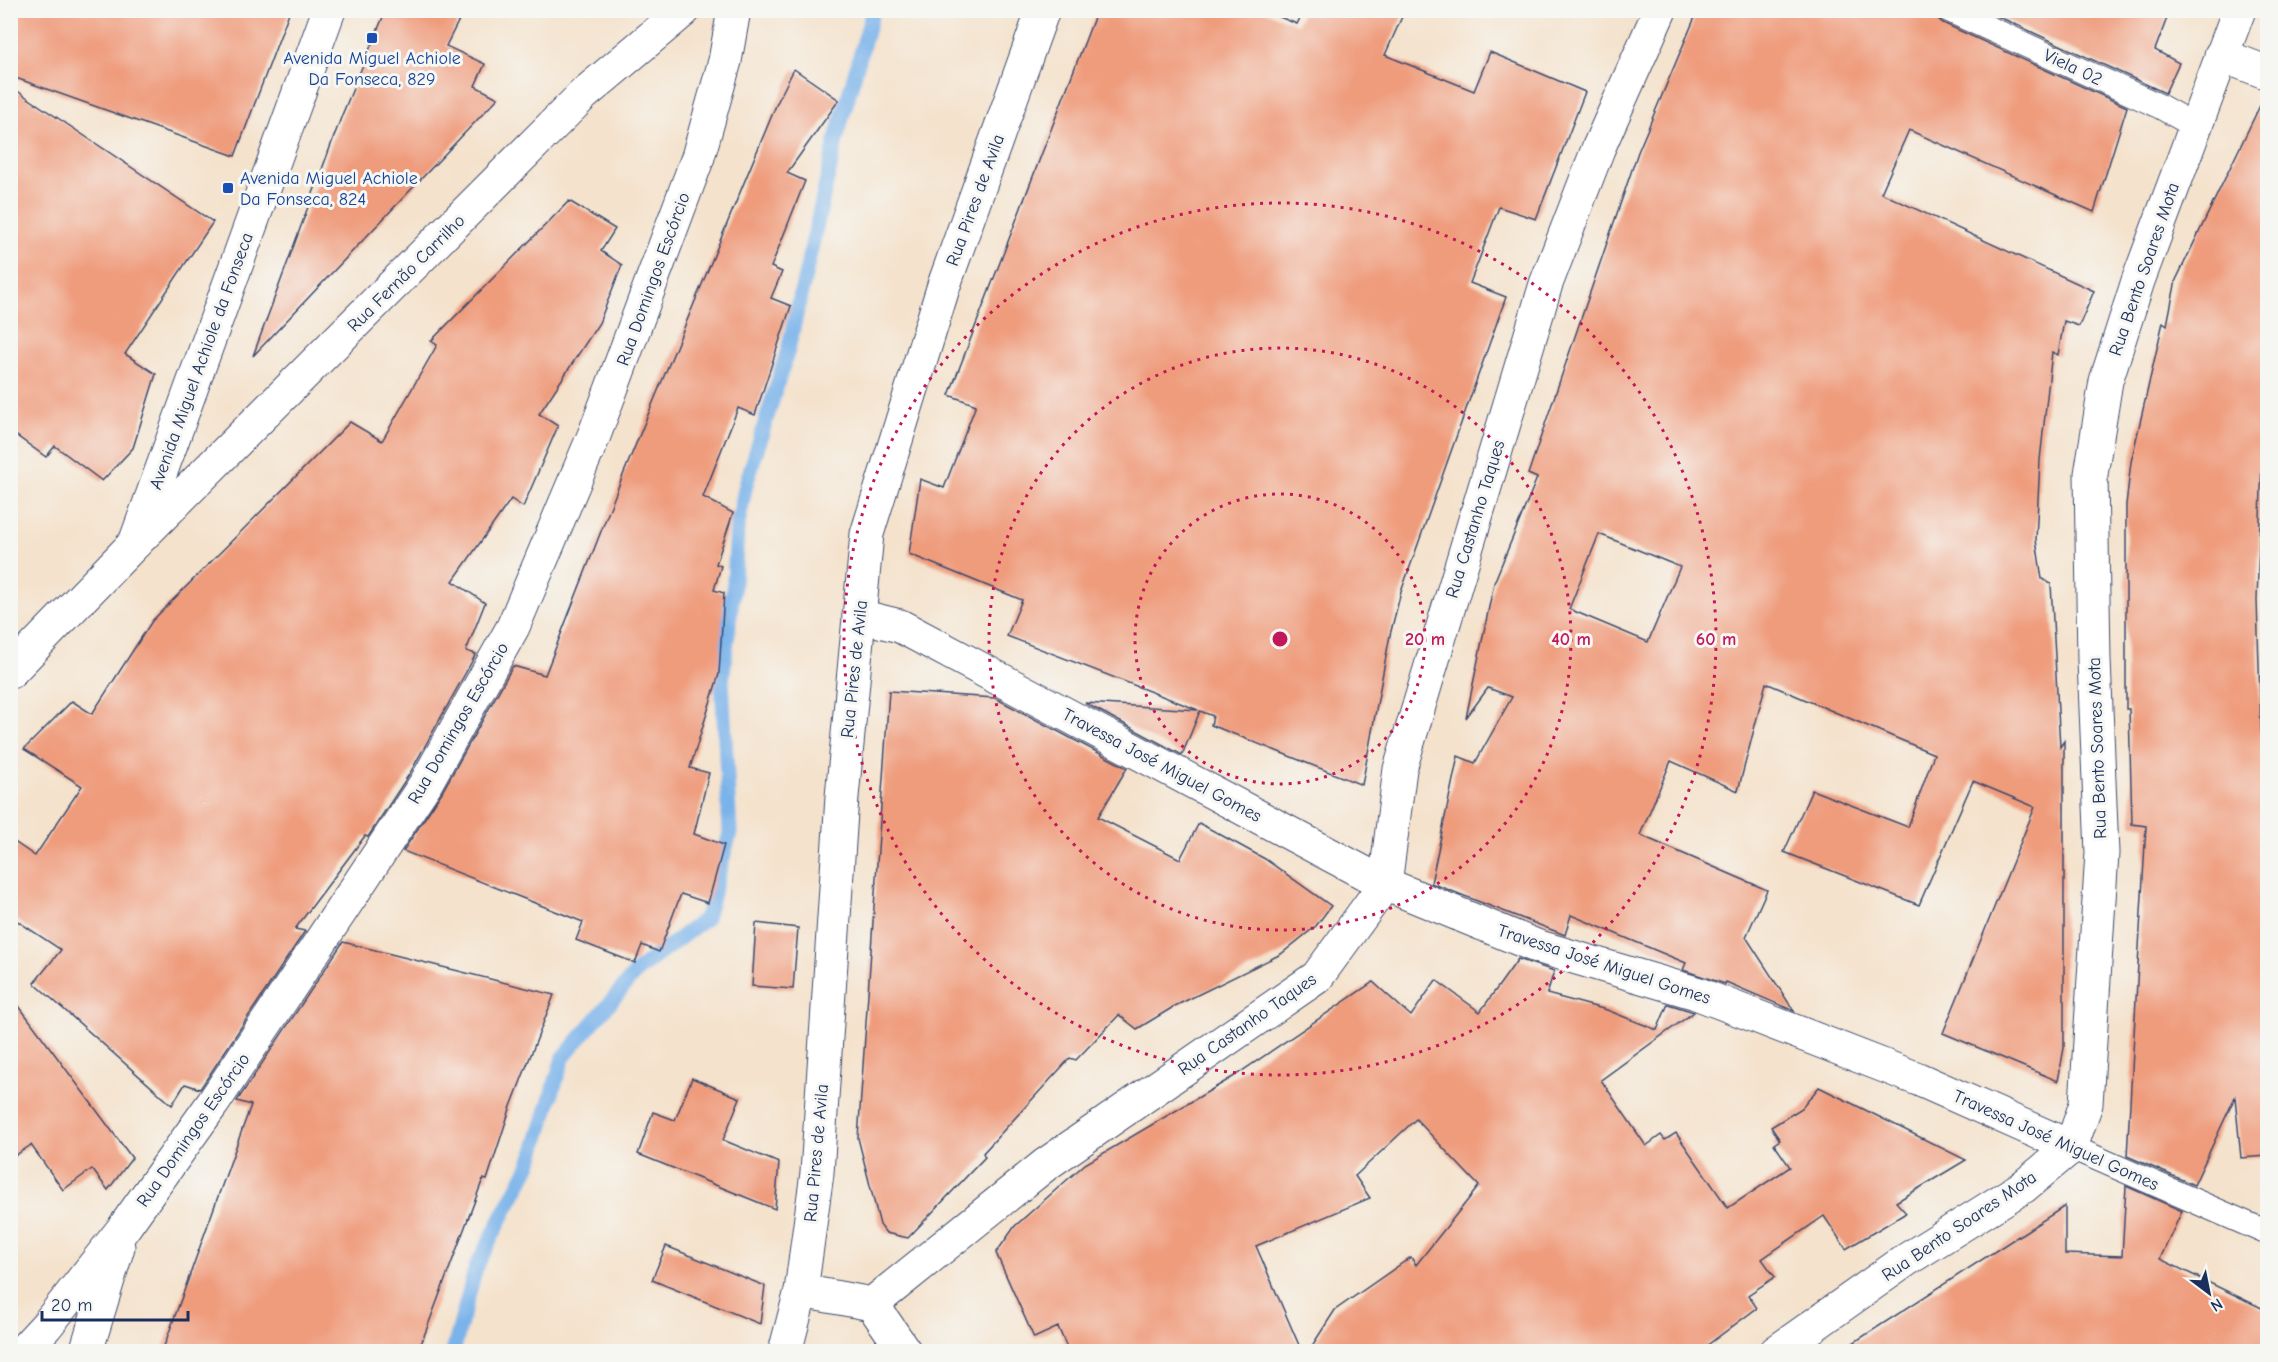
<svg xmlns="http://www.w3.org/2000/svg" width="2278" height="1362" font-family="'Comic Neue',sans-serif">
	<style>
		.lines { fill: none; stroke-linecap: round; stroke-linejoin: round }
		.stream { stroke: #7ab3ea; stroke-width: 15 }
		.building { fill: #ef9c7d; fill-rule: evenodd }
		.service-casing { stroke: #3c4a6e; stroke-width: 26 }
		.minor-casing { stroke: #3c4a6e; stroke-width: 35 }
		.tertiary-casing { stroke: #3c4a6e; stroke-width: 35 }
		.service { stroke: #fff; stroke-width: 24 }
		.minor { stroke: #fff; stroke-width: 33 }
		.tertiary { stroke: #fff; stroke-width: 33 }
		.ring { fill: none; stroke: #c2185b; stroke-width: 3; stroke-dasharray: 3 6 }
		.transit-dot { fill: #1a4fb4; stroke: #f6f6f2; stroke-width: 2 }
		.labels { text-anchor: middle; stroke-width: 6; stroke-linejoin: round; paint-order: stroke }
		.transit-label { font-size: 18px; fill: #164399; stroke: #f6f6f2 }
		.street-label { font-size: 18px; fill: #1b2f5e; stroke: #f6f6f2 }
		.centre { fill: #c2185b; stroke: #f6f6f2; stroke-width: 3 }
		.ring-label { font-size: 18px; text-anchor: middle; font-weight: bold; fill: #c2185b; stroke: #f6f6f2; stroke-width: 6; stroke-linejoin: round; paint-order: stroke }
	</style>
	<rect width="100%" height="100%" fill="#f6f6f2"/>
	<filter id="ink" filterUnits="userSpaceOnUse"><feTurbulence type="fractalNoise" baseFrequency=".0167" numOctaves="2"/><feDisplacementMap in="SourceGraphic" scale="12" xChannelSelector="R" yChannelSelector="G"/><feConvolveMatrix kernelMatrix="1 2 1 2 8 2 1 2 1" color-interpolation-filters="sRGB"/></filter>
	<filter id="wash" filterUnits="userSpaceOnUse"><feTurbulence type="fractalNoise" baseFrequency=".008" numOctaves="4" result="noise"/><feDisplacementMap in="SourceGraphic" scale="24" xChannelSelector="R" yChannelSelector="G"/><feGaussianBlur stdDeviation="1.35" result="paint"/><feColorMatrix in="noise" values="0 0 0 0 0 0 0 0 0 0 0 0 0 0 0 0 0 1.4 0 .05"/><feComposite in="paint" operator="in"/></filter>
	<g filter="url(#wash)">
		<rect width="100%" height="100%" fill="#f4e2cc"/>
		<g class="lines">
			<path class="stream" d="M 453,1352 L 476,1267 L 530,1164 L 563,1058 L 637,971 L 706,918 L 730,833 L 722,681 L 734,583 L 737,529 L 746,484 L 788,350 L 838,132 L 872,14"/>
		</g>
		<g id="blocks">
			<g class="building">
				<path d="M 10,10 L 290,10 L 235,156 L 10,76 Z"/>
				<path d="M 386,10 L 464,10 L 446,46 L 485,64 L 475,86 L 498,98 L 253,356 L 342,115 Z"/>
				<path d="M 1097,10 L 1262,10 L 1297,24 L 1304,10 L 1405,10 L 1385,55 L 1474,91 L 1490,52 L 1585,92 L 1536,219 L 1499,207 L 1470,283 L 1506,297 L 1401,592 L 1390,635 L 1362,785 L 1211,725 L 1213,716 L 1200,711 L 1182,755 L 1085,703 L 1198,710 L 1007,636 L 1022,600 L 909,554 L 920,479 L 944,488 L 976,405 L 949,395 Z"/>
				<path d="M 1698,10 L 1935,10 L 1937,18 L 1943,23 L 2127,107 L 2094,212 L 1909,130 L 1881,193 L 2094,291 L 2079,326 L 2064,321 L 2058,355 L 2052,352 L 2040,460 L 2036,540 L 2042,579 L 2051,584 L 2060,747 L 2064,741 L 2064,1048 L 2058,1081 L 1943,1033 L 2035,807 L 1973,781 L 1919,905 L 1784,852 L 1812,790 L 1908,827 L 1934,754 L 1766,683 L 1738,791 L 1671,761 L 1640,835 L 1767,890 L 1746,937 L 1794,1011 L 1726,982 L 1725,984 L 1683,970 L 1686,963 L 1571,915 L 1565,935 L 1431,883 L 1458,756 L 1475,763 L 1512,697 L 1488,688 L 1466,718 L 1494,583 L 1537,478 L 1528,474 L 1638,152 ZM 1599,534 L 1680,567 L 1648,642 L 1569,609 Z"/>
				<path d="M 1984,10 L 2170,10 L 2155,50 L 2179,63 L 2165,93 Z"/>
				<path d="M 794,69 L 839,100 L 787,173 L 805,181 L 771,267 L 782,272 L 771,298 L 791,306 L 755,415 L 738,408 L 703,497 L 733,513 L 716,564 L 721,566 L 714,590 L 724,593 L 719,674 L 690,768 L 709,773 L 694,834 L 724,845 L 708,903 L 681,894 L 659,952 L 642,945 L 635,963 L 576,940 L 583,922 L 403,851 L 442,792 L 513,666 L 545,675 L 621,480 L 777,103 Z"/>
				<path d="M 10,86 L 213,222 L 125,354 L 156,374 L 133,448 L 102,481 L 55,446 L 46,457 L 10,431 Z"/>
				<path d="M 2267,91 L 2268,438 L 2263,436 L 2257,600 L 2261,732 L 2268,732 L 2268,1156 L 2241,1158 L 2235,1097 L 2194,1185 L 2127,1156 L 2146,826 L 2132,824 L 2129,709 L 2126,709 L 2126,505 L 2131,462 L 2163,322 L 2167,325 L 2176,280 Z"/>
				<path d="M 569,201 L 615,229 L 601,251 L 622,265 L 599,323 L 539,414 L 558,426 L 523,507 L 511,499 L 453,581 L 485,603 L 466,651 L 476,654 L 410,773 L 368,837 L 365,836 L 295,929 L 305,931 L 200,1089 L 185,1084 L 172,1105 L 34,983 L 61,950 L 10,916 L 10,839 L 35,856 L 82,786 L 24,749 L 72,701 L 92,714 L 152,621 L 350,422 L 382,441 L 437,345 L 431,341 Z"/>
				<path d="M 889,691 L 995,698 L 1127,768 L 1098,817 L 1180,859 L 1199,823 L 1265,859 L 1331,906 L 1316,926 L 1281,954 L 1175,1006 L 1137,1029 L 1119,1015 L 1076,1060 L 1070,1058 L 983,1153 L 985,1157 L 908,1238 L 886,1233 L 880,1225 L 858,1138 Z"/>
				<path d="M 756,923 L 798,928 L 793,989 L 752,986 Z"/>
				<path d="M 343,942 L 554,995 L 510,1109 L 487,1180 L 483,1179 L 418,1352 L 162,1352 L 251,1105 L 237,1101 Z"/>
				<path d="M 1518,959 L 1554,971 L 1547,994 L 1607,1010 L 1657,1030 L 1668,1004 L 1694,1012 L 1601,1080 L 1646,1146 L 1661,1135 L 1665,1140 L 1676,1133 L 1728,1208 L 1790,1167 L 1774,1144 L 1780,1140 L 1771,1127 L 1802,1108 L 1819,1087 L 1966,1160 L 1896,1202 L 1906,1213 L 1846,1249 L 1824,1216 L 1762,1259 L 1775,1277 L 1748,1295 L 1757,1308 L 1698,1352 L 1308,1352 L 1335,1310 L 1411,1257 L 1416,1265 L 1479,1186 L 1416,1119 L 1355,1176 L 1370,1198 L 1256,1246 L 1302,1352 L 1069,1352 L 1058,1327 L 1034,1338 L 996,1253 L 1015,1226 L 1085,1164 L 1233,1077 L 1373,982 L 1411,1016 L 1436,980 L 1480,1012 Z"/>
				<path d="M 10,994 L 132,1158 L 108,1190 L 92,1169 L 63,1190 L 31,1145 L 10,1159 Z"/>
				<path d="M 692,1078 L 740,1098 L 723,1140 L 779,1163 L 775,1209 L 638,1154 L 653,1112 L 675,1120 Z"/>
				<path d="M 2126,1186 L 2182,1211 L 2160,1259 L 2268,1311 L 2268,1352 L 1839,1352 L 2065,1206 L 2065,1254 L 2122,1256 Z"/>
				<path d="M 666,1246 L 765,1286 L 760,1324 L 652,1280 Z"/>
			</g>
		</g>
	</g>
	<g filter="url(#ink)">
		<use href="#blocks" fill-opacity="0" stroke="#3c4a6e" stroke-width="1.5"/>
		<g class="lines">
			<g class="service-casing">
				<g id="service">
					<path d="M 1949,10 L 2159,106 L 2195,126"/>
					<path d="M 2071,1147 L 2268,1233"/>
				</g>
			</g>
			<g class="minor-casing">
				<g id="minor">
					<path d="M 2221,55 L 2268,73"/>
					<path d="M 135,543 L 329,10"/>
					<path d="M 859,616 L 900,626 L 1385,884 L 1536,946 L 1696,993 L 1918,1079 L 2071,1147"/>
					<path d="M 801,1291 L 872,1304"/>
					<path d="M 872,1304 L 1045,1165 L 1317,977 L 1385,884 L 1400,769 L 1546,284 L 1598,149 L 1660,10"/>
					<path d="M 872,1304 L 905,1352"/>
					<path d="M 22,1352 L 47,1325 L 123,1229 L 213,1103 L 426,783 L 513,627 L 595,433 L 698,157 L 725,61 L 734,10"/>
					<path d="M 86,1352 L 118,1247"/>
					<path d="M 785,1352 L 801,1291 L 817,1173 L 842,797 L 867,534 L 944,285 L 1043,10"/>
					<path d="M 1776,1352 L 1906,1260 L 2023,1187 L 2071,1147 L 2086,1104 L 2102,853 L 2094,660 L 2091,474 L 2106,381 L 2138,281 L 2239,10"/>
				</g>
			</g>
			<g class="tertiary-casing">
				<path id="tertiary" d="M 10,672 L 135,543 L 584,94 L 684,10"/>
			</g>
			<use href="#service" class="service"/>
			<use href="#minor" class="minor"/>
			<use href="#tertiary" class="tertiary"/>
		</g>
	</g>
	<g class="ring">
		<circle cx="1280" cy="639" r="145"/>
		<circle cx="1280" cy="639" r="291"/>
		<circle cx="1280" cy="639" r="436"/>
	</g>
	<g class="transit-dot">
		<rect x="366" y="32" width="12" height="12" rx="3"/>
		<rect x="222" y="182" width="12" height="12" rx="3"/>
	</g>
	<g class="labels">
		<g class="transit-label">
			<text x="372" y="64">Avenida Miguel Achiole<tspan x="372" dy="21">Da Fonseca, 829</tspan></text>
			<text x="240" y="184" text-anchor="start">Avenida Miguel Achiole<tspan x="240" dy="21">Da Fonseca, 824</tspan></text>
		</g>
		<g class="street-label">
			<text transform="translate(2073 67) rotate(25)" y="6">Viela 02</text>
			<text transform="translate(975 200) rotate(-70)" y="6">Rua Pires de Avila</text>
			<text transform="translate(2144 269) rotate(-71)" y="6">Rua Bento Soares Mota</text>
			<text transform="translate(406 273) rotate(-45)" y="6">Rua Fernão Carrilho</text>
			<text transform="translate(653 279) rotate(-70)" y="6">Rua Domingos Escórcio</text>
			<text transform="translate(201 361) rotate(-70)" y="6">Avenida Miguel Achiole da Fonseca</text>
			<text transform="translate(1475 519) rotate(-73)" y="6">Rua Castanho Taques</text>
			<text transform="translate(854 669) rotate(-84)" y="6">Rua Pires de Avila</text>
			<text transform="translate(458 723) rotate(-60)" y="6">Rua Domingos Escórcio</text>
			<text transform="translate(2097 748) rotate(-92)" y="6">Rua Bento Soares Mota</text>
			<text transform="translate(1162 765) rotate(28)" y="6">Travessa José Miguel Gomes</text>
			<text transform="translate(1604 964) rotate(18)" y="6">Travessa José Miguel Gomes</text>
			<text transform="translate(1247 1024) rotate(-35)" y="6">Rua Castanho Taques</text>
			<text transform="translate(193 1130) rotate(-55)" y="6">Rua Domingos Escórcio</text>
			<text transform="translate(2056 1140) rotate(24)" y="6">Travessa José Miguel Gomes</text>
			<text transform="translate(816 1153) rotate(-85)" y="6">Rua Pires de Avila</text>
			<text transform="translate(1959 1226) rotate(-34)" y="6">Rua Bento Soares Mota</text>
		</g>
	</g>
	<circle cx="1280" cy="639" r="9" class="centre"/>
	<g class="ring-label">
		<text x="1425" y="645">20 m</text>
		<text x="1571" y="645">40 m</text>
		<text x="1716" y="645">60 m</text>
	</g>
	<rect width="2278" height="1362" fill="none" stroke="#f6f6f2" stroke-width="36"/>
	<g transform="translate(2209 1293) rotate(148)" stroke="#f6f6f2" stroke-width="4.5" paint-order="stroke">
	<path d="M0-4.5L10 22L0 15L-10 22Z" fill="#1b2f5e"/>
	<text y="-9" font-size="16" font-weight="bold" text-anchor="middle" fill="#1b2f5e">N</text>
	</g>
	<path d="M42 1311v9h146v-9" fill="none" stroke="#1b2f5e" stroke-width="3"/>
	<text x="51" y="1311" font-size="18" fill="#1b2f5e" stroke="#f6f6f2" stroke-width="4.5" paint-order="stroke">20 m</text>
</svg>
